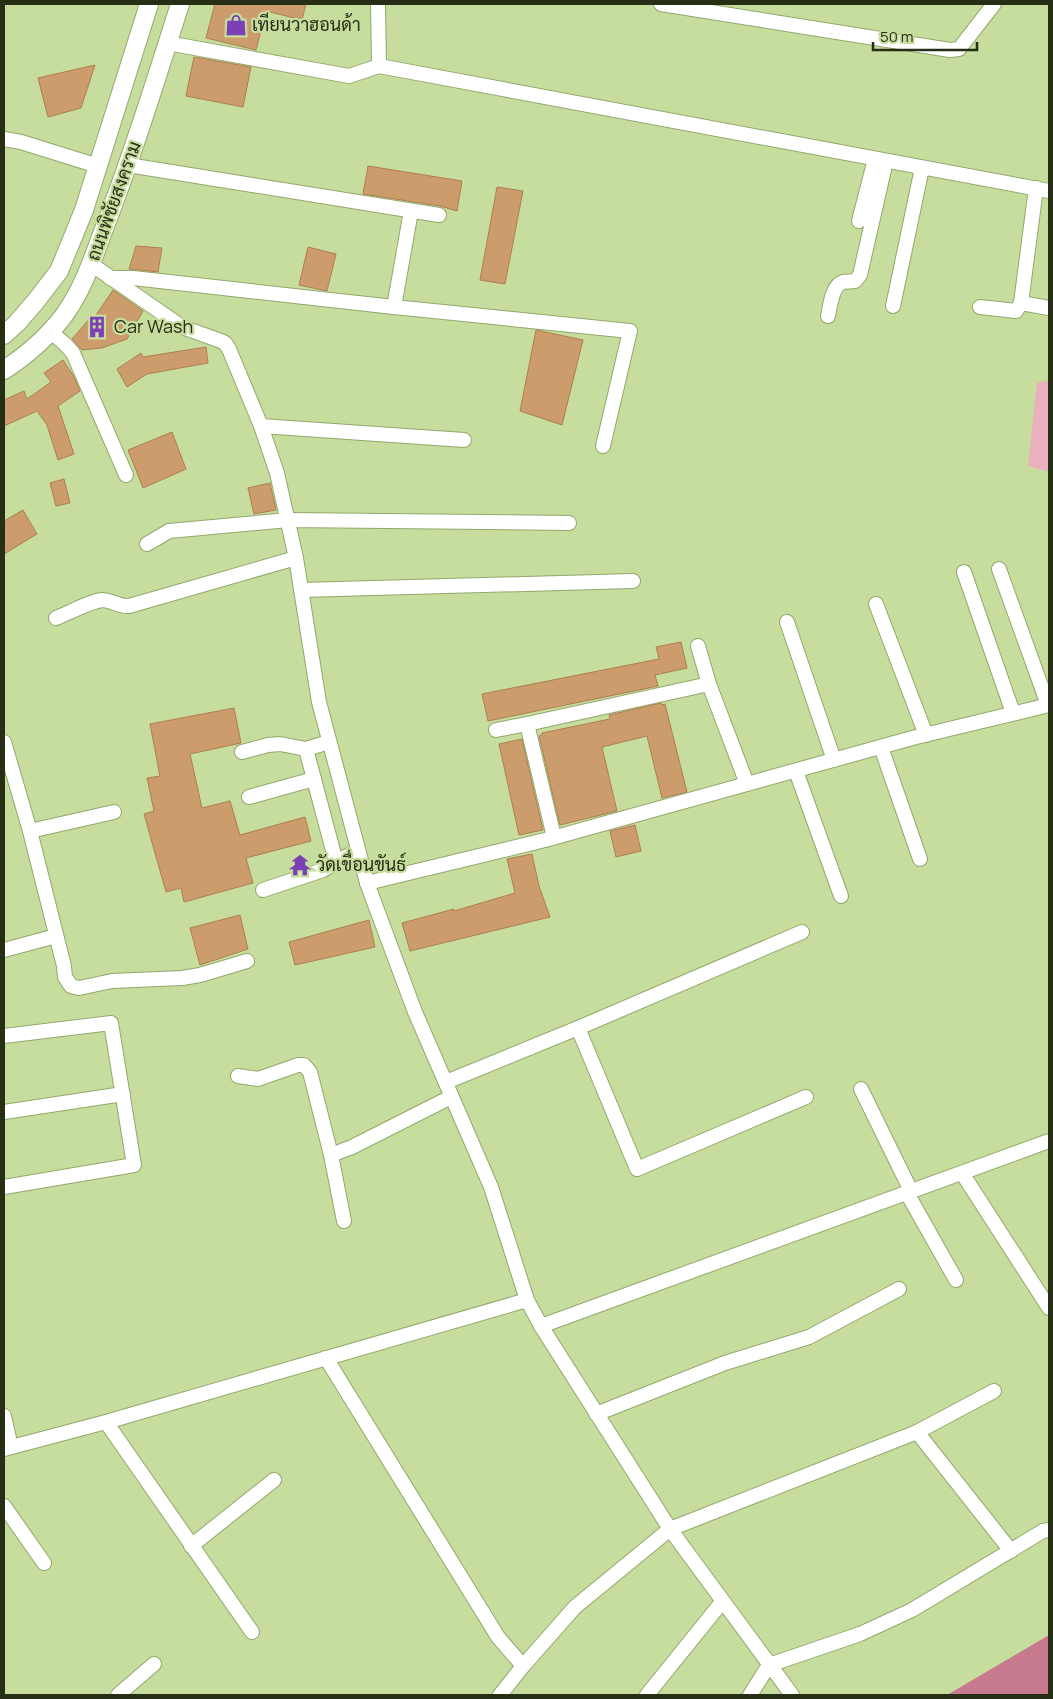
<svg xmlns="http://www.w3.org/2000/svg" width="1053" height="1699" font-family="Manrope,Sarabun,sans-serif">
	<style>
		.green { fill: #ebb0bd }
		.forest { fill: #c77a8d }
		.building { fill: #cd9c6d; stroke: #ae7e50 }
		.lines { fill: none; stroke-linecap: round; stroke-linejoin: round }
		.minor-casing { stroke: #93a86c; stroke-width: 16 }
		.major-casing { stroke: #93a86c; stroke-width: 20 }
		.minor { stroke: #fff; stroke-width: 14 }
		.major { stroke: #fff; stroke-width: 18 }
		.labels { text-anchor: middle; stroke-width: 4.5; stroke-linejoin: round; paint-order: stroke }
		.poi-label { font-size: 18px; fill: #262e16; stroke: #c6dd9e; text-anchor: start }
		.street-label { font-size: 18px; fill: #262e16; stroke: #c6dd9e }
	</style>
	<rect width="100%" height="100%" fill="#c6dd9e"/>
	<path class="green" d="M 1049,380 L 1049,472 L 1028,466 L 1037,383 Z"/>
	<path class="forest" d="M 1049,1635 L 1049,1695 L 947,1695 Z"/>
	<g class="building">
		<path d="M 215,4 L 306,4 L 302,20 L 266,11 L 256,50 L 206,38 Z"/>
		<path d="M 194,57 L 251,67 L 243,107 L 186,96 Z"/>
		<path d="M 95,65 L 81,108 L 48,117 L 38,78 Z"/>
		<path d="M 368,166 L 462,181 L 457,211 L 440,206 L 363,194 Z"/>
		<path d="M 497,187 L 523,191 L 505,284 L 480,280 Z"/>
		<path d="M 136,246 L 162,248 L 158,272 L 129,269 Z"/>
		<path d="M 308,247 L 336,254 L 327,291 L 299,285 Z"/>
		<path d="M 113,290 L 143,311 L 127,339 L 102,348 L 82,350 L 72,339 L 92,316 L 94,318 Z"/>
		<path d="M 536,330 L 583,340 L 562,425 L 520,411 Z"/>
		<path d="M 206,347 L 208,363 L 147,374 L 127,387 L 117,369 L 141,353 L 143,357 Z"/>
		<path d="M 63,360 L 73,375 L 80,391 L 58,406 L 74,454 L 58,460 L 47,425 L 37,411 L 4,426 L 4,400 L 24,391 L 27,399 L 51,382 L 44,373 Z"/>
		<path d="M 172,432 L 186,469 L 143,488 L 128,450 Z"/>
		<path d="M 64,479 L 70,503 L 56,506 L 50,483 Z"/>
		<path d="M 270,483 L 276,510 L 254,514 L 248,488 Z"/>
		<path d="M 23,510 L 37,534 L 4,554 L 4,521 Z"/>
		<path d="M 681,642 L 687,668 L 655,675 L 658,686 L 488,721 L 482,694 L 659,659 L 656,647 Z"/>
		<path d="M 661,703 L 662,705 L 665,704 L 687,792 L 662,798 L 647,736 L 602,747 L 617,811 L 560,825 L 539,736 L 542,735 L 542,733 L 610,719 L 609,715 Z"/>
		<path d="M 234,708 L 241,743 L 190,754 L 202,808 L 230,801 L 240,835 L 305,817 L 311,841 L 246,858 L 253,883 L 184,902 L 181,888 L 166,892 L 144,814 L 154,811 L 147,778 L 160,776 L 150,724 Z"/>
		<path d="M 522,739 L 543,830 L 519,835 L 499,744 Z"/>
		<path d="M 635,825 L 641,851 L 616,857 L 610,831 Z"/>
		<path d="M 532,854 L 539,886 L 550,917 L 410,951 L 402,923 L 454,909 L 454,911 L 515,893 L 507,859 Z"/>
		<path d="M 240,915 L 248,949 L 200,965 L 190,928 Z"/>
		<path d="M 369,920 L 375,947 L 295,965 L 289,942 Z"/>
	</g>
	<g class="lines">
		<g class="minor-casing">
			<g id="minor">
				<path d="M 378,4 L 379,66"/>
				<path d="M 661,4 L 950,50 L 959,49 L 994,4"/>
				<path d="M 167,43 L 349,76 L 379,66 L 1049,191"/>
				<path d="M 4,139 L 21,142 L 98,166"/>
				<path d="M 128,165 L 439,215"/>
				<path d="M 859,221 L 875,159"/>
				<path d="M 91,264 L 182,327 L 221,341 L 225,343 L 229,349 L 261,426 L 277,473 L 296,558 L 319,702 L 367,883 L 415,1012 L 491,1187 L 527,1300 L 541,1326 L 670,1529 L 792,1695"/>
				<path d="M 110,278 L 133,278 L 394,307 L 630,331 L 603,446"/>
				<path d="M 1021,303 L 1036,188"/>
				<path d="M 893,306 L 922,168"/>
				<path d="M 394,307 L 411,211"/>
				<path d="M 980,307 L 1016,311 L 1021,303 L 1049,308"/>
				<path d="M 828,316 C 830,307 832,285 843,282 C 847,281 851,282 855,281 L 860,275 L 886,161"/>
				<path d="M 51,332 L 65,344 L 73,353 L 126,475"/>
				<path d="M 261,426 L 464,440"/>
				<path d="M 147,544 L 169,531 L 288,520 L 569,523"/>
				<path d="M 999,569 L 1048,705"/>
				<path d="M 964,572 L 1013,713"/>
				<path d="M 301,590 L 633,581"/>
				<path d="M 876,604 L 926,735"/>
				<path d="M 56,618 C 69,613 88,602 102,600 C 112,600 119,607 129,606 L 296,558"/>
				<path d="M 787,622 L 834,760"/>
				<path d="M 698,646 L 709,684"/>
				<path d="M 496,730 L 527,724"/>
				<path d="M 4,742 L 30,831 L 64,966 L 65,977 L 71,986 L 79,988 L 112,981 L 182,978 L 200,975 L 247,961"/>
				<path d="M 881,747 L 920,859"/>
				<path d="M 306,749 L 336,862"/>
				<path d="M 242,752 L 268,745 L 280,744 L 306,749 L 329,742"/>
				<path d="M 796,771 L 841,896"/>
				<path d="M 249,797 L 314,779"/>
				<path d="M 30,831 L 114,812"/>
				<path d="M 554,837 L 527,724 L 709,684 L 747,784"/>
				<path d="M 367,883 L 545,840 L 916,737 L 1049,705"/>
				<path d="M 263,890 L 323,870 L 349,855 L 358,852"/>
				<path d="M 4,950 L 56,936"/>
				<path d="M 578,1028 L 637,1169 L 806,1097"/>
				<path d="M 4,1036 L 111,1023 L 134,1165 L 4,1187"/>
				<path d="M 238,1076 L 258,1079 L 298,1065 L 304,1065 L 310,1072 L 331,1155 L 352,1147 L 451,1097"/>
				<path d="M 446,1082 L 578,1028 L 802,932"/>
				<path d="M 861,1089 L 911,1191"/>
				<path d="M 4,1112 L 123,1094"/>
				<path d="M 331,1155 L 344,1221"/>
				<path d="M 962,1173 L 1049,1308"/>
				<path d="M 907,1193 L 956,1280"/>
				<path d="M 541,1326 L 1049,1141"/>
				<path d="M 326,1358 L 498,1637 L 523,1666"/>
				<path d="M 596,1414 L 725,1363 L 809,1337 L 899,1289"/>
				<path d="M 4,1416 L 11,1447"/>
				<path d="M 106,1422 L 252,1632"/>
				<path d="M 917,1432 L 994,1391"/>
				<path d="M 4,1449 L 106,1422 L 527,1300"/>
				<path d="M 4,1506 L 44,1563"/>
				<path d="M 191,1546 L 274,1480"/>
				<path d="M 118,1695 L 154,1664"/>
				<path d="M 500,1695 L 523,1666 L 575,1607 L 670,1529 L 917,1432 L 1011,1551"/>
				<path d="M 647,1695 L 722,1602"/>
				<path d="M 750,1695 L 769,1665 L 860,1634 L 912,1610 L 1043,1531 L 1049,1530"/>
			</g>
		</g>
		<g class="major-casing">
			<g id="major">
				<path d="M 4,335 L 17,323 L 36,301 L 59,271 L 84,210 L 149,4"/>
				<path d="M 4,370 C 27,355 48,337 65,314 C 85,286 95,252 107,221 C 135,149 157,76 180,4"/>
			</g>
		</g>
		<use href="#minor" class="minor"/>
		<use href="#major" class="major"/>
	</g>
	<defs>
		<g id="shop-bare" transform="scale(1.725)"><path d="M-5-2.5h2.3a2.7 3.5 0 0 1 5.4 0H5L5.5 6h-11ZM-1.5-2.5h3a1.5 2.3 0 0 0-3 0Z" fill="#7c40b5" stroke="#c6dd9e" stroke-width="2.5" paint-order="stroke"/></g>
		<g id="building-bare" transform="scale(1.725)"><path d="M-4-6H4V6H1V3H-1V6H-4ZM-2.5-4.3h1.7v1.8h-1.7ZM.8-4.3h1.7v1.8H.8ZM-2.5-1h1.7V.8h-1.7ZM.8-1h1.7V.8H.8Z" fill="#7c40b5" stroke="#c6dd9e" stroke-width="2.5" paint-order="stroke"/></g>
		<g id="temple-bare" transform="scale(1.725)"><path d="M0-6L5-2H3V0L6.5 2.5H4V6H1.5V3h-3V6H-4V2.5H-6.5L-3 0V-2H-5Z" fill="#7c40b5" stroke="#c6dd9e" stroke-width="2.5" paint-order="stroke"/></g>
	</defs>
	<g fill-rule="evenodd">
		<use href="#shop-bare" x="236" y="25"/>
		<use href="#building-bare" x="97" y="327"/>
		<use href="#temple-bare" x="300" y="865"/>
	</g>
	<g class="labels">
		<g class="poi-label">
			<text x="252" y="31">เทียนวาฮอนด้า</text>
			<text x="114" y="333">Car Wash</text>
			<text x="316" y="871">วัดเขื่อนขันธ์</text>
		</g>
		<g class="street-label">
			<text transform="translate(114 201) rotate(-70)" y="6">ถนนพิชัยสงคราม</text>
		</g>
	</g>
	<rect width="1053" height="1699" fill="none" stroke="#262e16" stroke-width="10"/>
	<path d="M873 42v8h104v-8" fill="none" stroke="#262e16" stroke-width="2.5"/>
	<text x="880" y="42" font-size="15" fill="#262e16" stroke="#c6dd9e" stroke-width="4" paint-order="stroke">50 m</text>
</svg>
